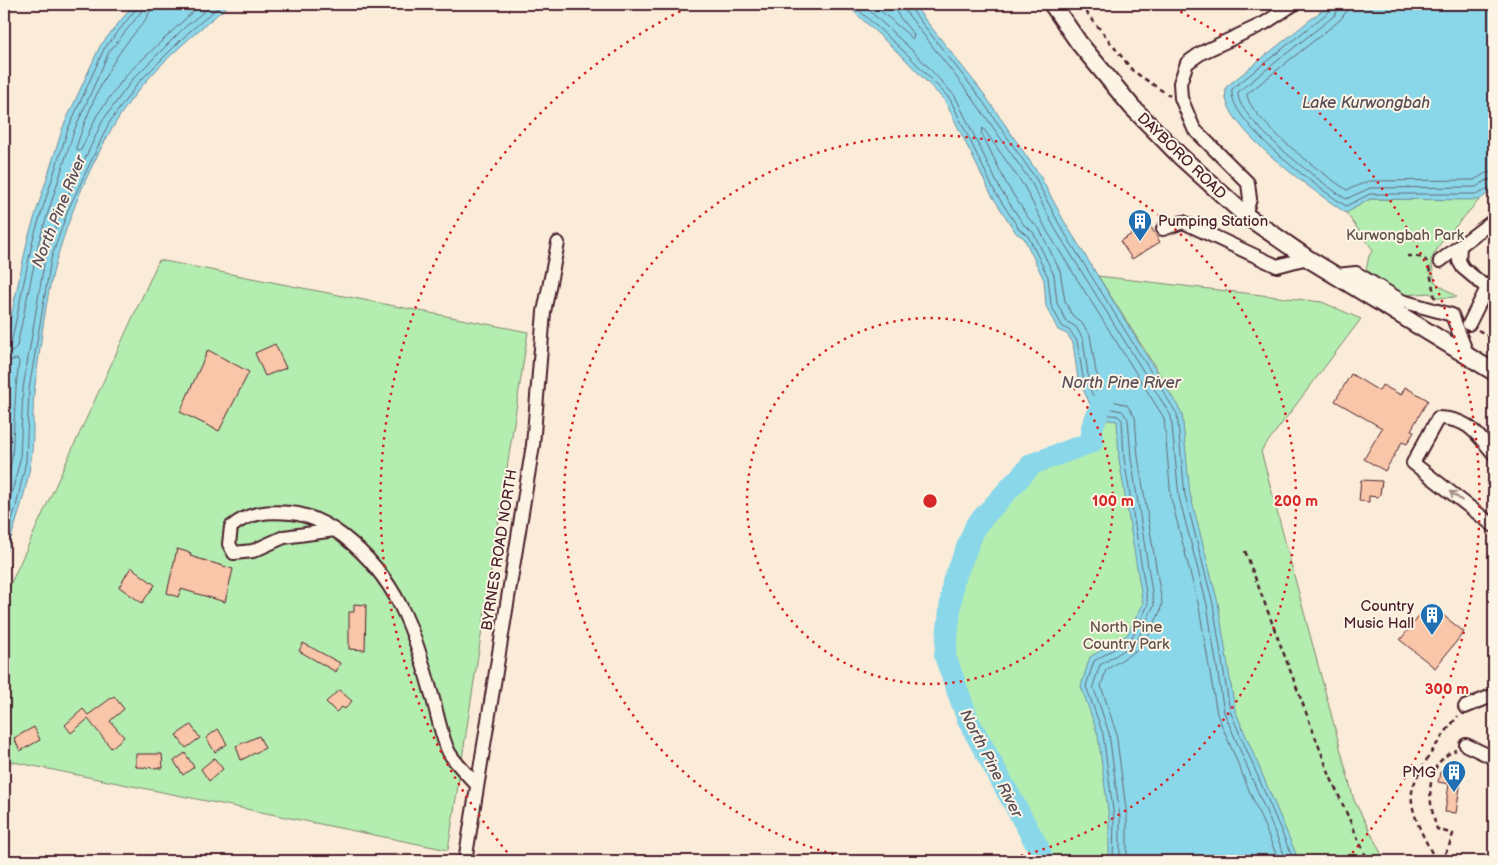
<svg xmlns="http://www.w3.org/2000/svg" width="1498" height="865" font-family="'Balsamiq Sans',sans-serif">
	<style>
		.green { fill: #b4edb0; stroke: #7f866e }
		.water { fill: #8ad7e9; stroke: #708d9d }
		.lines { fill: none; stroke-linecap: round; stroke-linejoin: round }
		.shore { stroke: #646977; stroke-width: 1 }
		.river { stroke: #8ad7e9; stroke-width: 22 }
		.building { fill: #f9c6a9; stroke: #4a1f2b }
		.minor-casing { stroke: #4a1f2b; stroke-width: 16 }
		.major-casing { stroke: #4a1f2b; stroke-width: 20 }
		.path { stroke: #4a1f2b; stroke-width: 2.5; stroke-dasharray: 5 4; stroke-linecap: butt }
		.minor { stroke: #fcf5e5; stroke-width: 12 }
		.major { stroke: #fcf5e5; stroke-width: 16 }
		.oneway { stroke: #a38a88 }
		.ring { fill: none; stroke: #d62828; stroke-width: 2.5; stroke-dasharray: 2.5 5 }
		.labels { text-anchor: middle; stroke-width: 4; stroke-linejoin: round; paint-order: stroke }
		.street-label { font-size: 15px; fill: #4a1f2b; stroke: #fcf5e5 }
		.poi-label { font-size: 15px; fill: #4a1f2b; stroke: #fcf5e5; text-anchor: end }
		.park-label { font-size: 15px; fill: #64524c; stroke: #fcf5e5 }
		.water-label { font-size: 16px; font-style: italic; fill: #5a4d5a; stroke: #fcf5e5 }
		.centre { fill: #d62828; stroke: #fcf5e5; stroke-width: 2.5 }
		.ring-label { font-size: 15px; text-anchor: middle; font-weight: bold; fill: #d62828; stroke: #fcf5e5; stroke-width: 4; stroke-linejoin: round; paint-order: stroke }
	</style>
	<rect width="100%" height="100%" fill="#fbecd9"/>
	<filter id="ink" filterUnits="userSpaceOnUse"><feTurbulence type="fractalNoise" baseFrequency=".02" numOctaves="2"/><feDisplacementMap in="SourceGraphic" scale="10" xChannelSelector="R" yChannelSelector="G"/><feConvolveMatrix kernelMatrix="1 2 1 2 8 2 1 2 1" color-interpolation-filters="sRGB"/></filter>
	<g filter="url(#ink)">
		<g class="green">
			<path d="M 1370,199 L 1477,199 L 1479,200 L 1440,244 L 1431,260 L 1435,282 L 1457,297 L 1439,298 L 1429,293 L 1405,295 L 1366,270 L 1369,256 L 1373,250 L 1346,213 Z"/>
			<path d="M 159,260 L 528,332 L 448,850 L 4,760 L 4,598 Z"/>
			<path d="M 1098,276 L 1322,302 L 1361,319 L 1261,451 L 1354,800 L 1385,861 L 1043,861 L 1040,851 L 968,720 L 945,656 L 953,582 L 976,525 L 1032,464 L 1092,442 L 1092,427 L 1096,416 L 1164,381 Z"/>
		</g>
		<g class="water">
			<path d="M 134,4 L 230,4 C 200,29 167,56 142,86 C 104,130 73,203 57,258 C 45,299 41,343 35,385 C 31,410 35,435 31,460 C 26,494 15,526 4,559 L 6,339 L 28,238 L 63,127 L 100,46 Z"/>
			<path d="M 839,4 L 913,4 L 984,94 L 1040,176 L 1064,221 L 1182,413 L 1190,494 L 1218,603 L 1235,710 L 1299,861 L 1109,861 L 1109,818 L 1098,735 L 1081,686 L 1090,657 L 1127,635 L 1143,604 L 1119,459 L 1117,421 L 1100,419 L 1092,427 L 1093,410 L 1078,379 L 1073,343 L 1067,334 L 1058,330 L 1046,306 L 1044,280 L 1024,238 L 1016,233 L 991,194 L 945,101 L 906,60 L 849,7 Z"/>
			<path d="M 1330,4 L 1494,4 L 1494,189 L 1479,200 L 1370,199 L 1346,213 C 1314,191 1235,136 1226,99 C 1225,95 1226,90 1226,87 Z"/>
		</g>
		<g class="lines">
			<g class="shore">
				<path d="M 151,4 C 151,18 137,29 129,40 C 106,68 87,113 76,148 L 78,151 L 81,150 L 97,115 L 127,74 L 201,4"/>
				<path d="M 852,4 L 909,56 L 950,99 L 995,192 L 1019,229 L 1028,236 L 1048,277 L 1051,305 L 1062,326 L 1070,331 L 1077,341 L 1083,377 L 1093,395 L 1098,413 L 1118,416 L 1122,420 L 1124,458 L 1148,605 L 1131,639 L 1094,661 L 1086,686 L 1103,734 L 1114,818 L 1113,861"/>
				<path d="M 862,4 L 914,52 L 955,96 L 1000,189 L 1024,225 L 1033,232 L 1054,275 L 1057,303 L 1066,321 L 1076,327 L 1083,339 L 1088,375 L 1103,407 L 1122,411 L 1128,419 L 1131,458 L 1154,605 L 1136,643 L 1100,665 L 1093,686 L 1109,733 L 1120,817 L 1120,861"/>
				<path d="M 873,4 L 913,39 L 914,35 L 898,15 L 896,4"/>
				<path d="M 903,4 L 906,12 L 974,100 L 1031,182 L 1054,227 L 1171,416 L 1179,497 L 1207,605 L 1224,712 L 1287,861"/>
				<path d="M 910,4 L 911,9 L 979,96 L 1036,179 L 1059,224 L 1177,414 L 1185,495 L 1213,604 L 1230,711 L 1294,861"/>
				<path d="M 1333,4 L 1331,10 L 1232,89 C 1227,121 1319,189 1346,206 L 1370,194 L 1478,194 L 1494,186"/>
				<path d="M 1339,4 L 1335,15 L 1238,92 C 1234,117 1324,185 1346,199 L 1370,188 L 1476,187 L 1487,180 L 1494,179"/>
				<path d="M 1347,4 L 1346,12 L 1340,20 L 1247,94 C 1248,118 1325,176 1347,190 L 1369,181 L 1474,180 L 1486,173 L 1494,172"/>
				<path d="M 4,348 L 11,344 L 33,239 L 68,129 L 104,49 L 136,9 L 137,4"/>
				<path d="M 4,355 L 12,352 L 17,346 L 39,241 L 74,131 L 109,52 L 141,12 L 143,4"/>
				<path d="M 4,362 L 17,359 L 19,361 L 16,388 L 12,458 L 4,499"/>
				<path d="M 4,524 L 20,460 L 23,388 L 45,258 L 62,208 L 103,120 L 133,79 L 184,28 L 213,4"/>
				<path d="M 4,543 L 16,507 L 26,461 L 29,389 L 51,259 L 68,210 L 109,123 L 138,83 L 188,33 L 222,4"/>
				<path d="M 1127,861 L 1127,817 L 1116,732 L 1101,686 L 1106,670 L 1143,646 L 1160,612 L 1162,603 L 1138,457 L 1135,417 L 1127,405 L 1109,400 L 1096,372 L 1090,335 L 1081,322 L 1072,315 L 1065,301 L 1060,271 L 1039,228 L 1029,219 L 1007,185 L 981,132 L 983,128 L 1024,186 L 1047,231 L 1164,418 L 1171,498 L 1199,607 L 1217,714 L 1279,861"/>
			</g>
			<path class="river" d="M 1043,861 L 1040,851 L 968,720 L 945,656 L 953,582 L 976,525 L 1032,464 L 1092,442 L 1092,427 L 1104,399"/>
		</g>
		<g class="building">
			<path d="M 1149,224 L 1160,242 L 1132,259 L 1120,241 Z"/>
			<path d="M 275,344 L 286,368 L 265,376 L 255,353 Z"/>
			<path d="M 208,350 L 249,372 L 219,431 L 180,412 Z"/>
			<path d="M 1351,374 L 1379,391 L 1382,385 L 1401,395 L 1405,387 L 1428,400 L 1411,430 L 1414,432 L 1407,444 L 1402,442 L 1385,471 L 1364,459 L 1382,428 L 1335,401 Z"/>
			<path d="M 1361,480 L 1382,481 L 1380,494 L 1378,497 L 1369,496 L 1369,502 L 1359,501 Z"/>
			<path d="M 177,549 L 191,553 L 190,556 L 233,569 L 225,602 L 181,589 L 178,597 L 167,593 Z"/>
			<path d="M 131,567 L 155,585 L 142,603 L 119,587 Z"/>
			<path d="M 354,604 L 366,605 L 365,650 L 349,649 L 349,612 L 354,612 Z"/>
			<path d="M 1429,604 L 1464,632 L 1435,668 L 1400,640 Z"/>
			<path d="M 303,643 L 340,663 L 336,672 L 299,651 Z"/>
			<path d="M 339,690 L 352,701 L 345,709 L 342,707 L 336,712 L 326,702 Z"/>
			<path d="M 114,696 L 124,709 L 110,721 L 124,737 L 111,748 L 88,719 L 71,733 L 65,725 L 83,709 L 88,715 Z"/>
			<path d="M 191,725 L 200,738 L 186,748 L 176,735 Z"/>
			<path d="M 34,727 L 40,740 L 20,751 L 14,738 Z"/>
			<path d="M 218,729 L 227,744 L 215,752 L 206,738 Z"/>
			<path d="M 259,736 L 265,748 L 241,760 L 236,746 Z"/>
			<path d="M 185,753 L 194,767 L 183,775 L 174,761 Z"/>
			<path d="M 136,754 L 162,754 L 163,768 L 136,767 Z"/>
			<path d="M 214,758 L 223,769 L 209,781 L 201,769 Z"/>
			<path d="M 1440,772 L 1462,774 L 1456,813 L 1445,812 L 1449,784 L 1438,782 Z"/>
		</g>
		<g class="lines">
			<g class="minor-casing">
				<g id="minor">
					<path d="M 1245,215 L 1250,199 L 1248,183 L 1194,129 L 1181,98 L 1180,83 L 1187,63 L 1201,53 L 1265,23 L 1294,4"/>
					<path d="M 1163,229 L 1183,222 L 1277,266 L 1307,258"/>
					<path d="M 1460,246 L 1459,261 L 1463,268 L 1487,288"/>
					<path d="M 1440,261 L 1494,220"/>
					<path d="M 1336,275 L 1356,273 L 1402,301 L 1452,315 L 1468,356"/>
					<path d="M 1469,324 L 1487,288 L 1494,280"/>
					<path d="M 1494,454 C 1475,432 1469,419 1438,418 L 1413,463 L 1494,526"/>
					<path d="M 335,530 L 284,537 L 253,551 L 234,553 L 229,544 L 231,527 C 249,512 268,511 291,513 C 311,515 327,524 343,536 C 397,578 413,628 431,692 C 436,707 442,742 450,754 C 457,765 468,775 477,785"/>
					<path d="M 1465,707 L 1494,695"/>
					<path d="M 1466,745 L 1494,758"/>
					<path d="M 465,861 L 533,445 L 544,312 L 558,243"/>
				</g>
			</g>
			<g class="major-casing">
				<path id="major" d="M 1052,4 L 1079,43 L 1132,107 L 1180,156 L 1245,215 L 1307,258 L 1494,372"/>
			</g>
			<g class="path">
				<path d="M 1080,4 L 1133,71 L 1170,96"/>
				<path d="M 1407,256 C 1414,256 1423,256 1427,262"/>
				<path d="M 1429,267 L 1435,299"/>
				<path d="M 1494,314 L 1494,318"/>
				<path d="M 1478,330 L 1494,339"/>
				<path d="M 1245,551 L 1330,776 L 1368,861"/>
				<path d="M 1436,861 C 1427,843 1409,813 1412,792 C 1415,772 1445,732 1458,716"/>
				<path d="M 1439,861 L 1448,849 L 1453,834 L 1437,829 C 1428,801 1423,764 1456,750"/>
			</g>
			<use href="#minor" class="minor"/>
			<use href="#major" class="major"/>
		</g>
		<defs><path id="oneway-shaft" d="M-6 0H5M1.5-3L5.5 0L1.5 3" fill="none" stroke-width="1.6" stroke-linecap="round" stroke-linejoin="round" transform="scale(1.25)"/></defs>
		<use class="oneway" href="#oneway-shaft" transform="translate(1456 496) rotate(-142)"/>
	</g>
	<g class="ring">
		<circle cx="930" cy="501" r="183"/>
		<path d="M863 861A366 366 0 1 1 997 861"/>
		<path d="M512 858A550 550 0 0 1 693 5M1167 5A550 550 0 0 1 1348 858"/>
	</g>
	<defs>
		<g id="building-pin" transform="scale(1.25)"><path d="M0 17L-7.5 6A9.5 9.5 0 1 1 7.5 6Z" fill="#1f6fb2" stroke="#fcf5e5"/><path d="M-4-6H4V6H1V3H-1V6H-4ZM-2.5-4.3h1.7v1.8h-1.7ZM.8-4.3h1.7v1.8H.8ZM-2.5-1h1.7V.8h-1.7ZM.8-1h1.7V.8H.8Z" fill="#fff"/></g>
	</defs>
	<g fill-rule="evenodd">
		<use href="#building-pin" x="1140" y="221"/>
		<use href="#building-pin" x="1432" y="615"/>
		<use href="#building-pin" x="1454" y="772"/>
	</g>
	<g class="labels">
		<g class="street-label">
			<text transform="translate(1182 156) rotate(44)" y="5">DAYBORO ROAD</text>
			<text transform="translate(499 550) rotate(-81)" y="5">BYRNES ROAD NORTH</text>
		</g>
		<g class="poi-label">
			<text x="1158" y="226" text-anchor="start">Pumping Station</text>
			<text x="1414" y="611">Country<tspan x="1414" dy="17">Music Hall</tspan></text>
			<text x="1436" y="777">PMG</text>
		</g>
		<g class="park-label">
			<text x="1405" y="240">Kurwongbah Park</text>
			<text x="1126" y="632">North Pine<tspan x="1126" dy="17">Country Park</tspan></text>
		</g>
		<g class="water-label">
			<text x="1366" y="108">Lake Kurwongbah</text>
			<text transform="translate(58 211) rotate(-68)" y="6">North Pine River</text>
			<text x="1121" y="388">North Pine River</text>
			<text transform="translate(992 763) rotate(63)" y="6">North Pine River</text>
		</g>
	</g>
	<circle cx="930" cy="501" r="8" class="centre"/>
	<g class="ring-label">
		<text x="1113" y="506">100 m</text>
		<text x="1296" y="506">200 m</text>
		<text x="1447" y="694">300 m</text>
	</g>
	<rect width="1498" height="865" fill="none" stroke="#fcf5e5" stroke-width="20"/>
	<rect x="10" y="10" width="1478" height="845" fill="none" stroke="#4a1f2b" stroke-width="2" filter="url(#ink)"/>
</svg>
